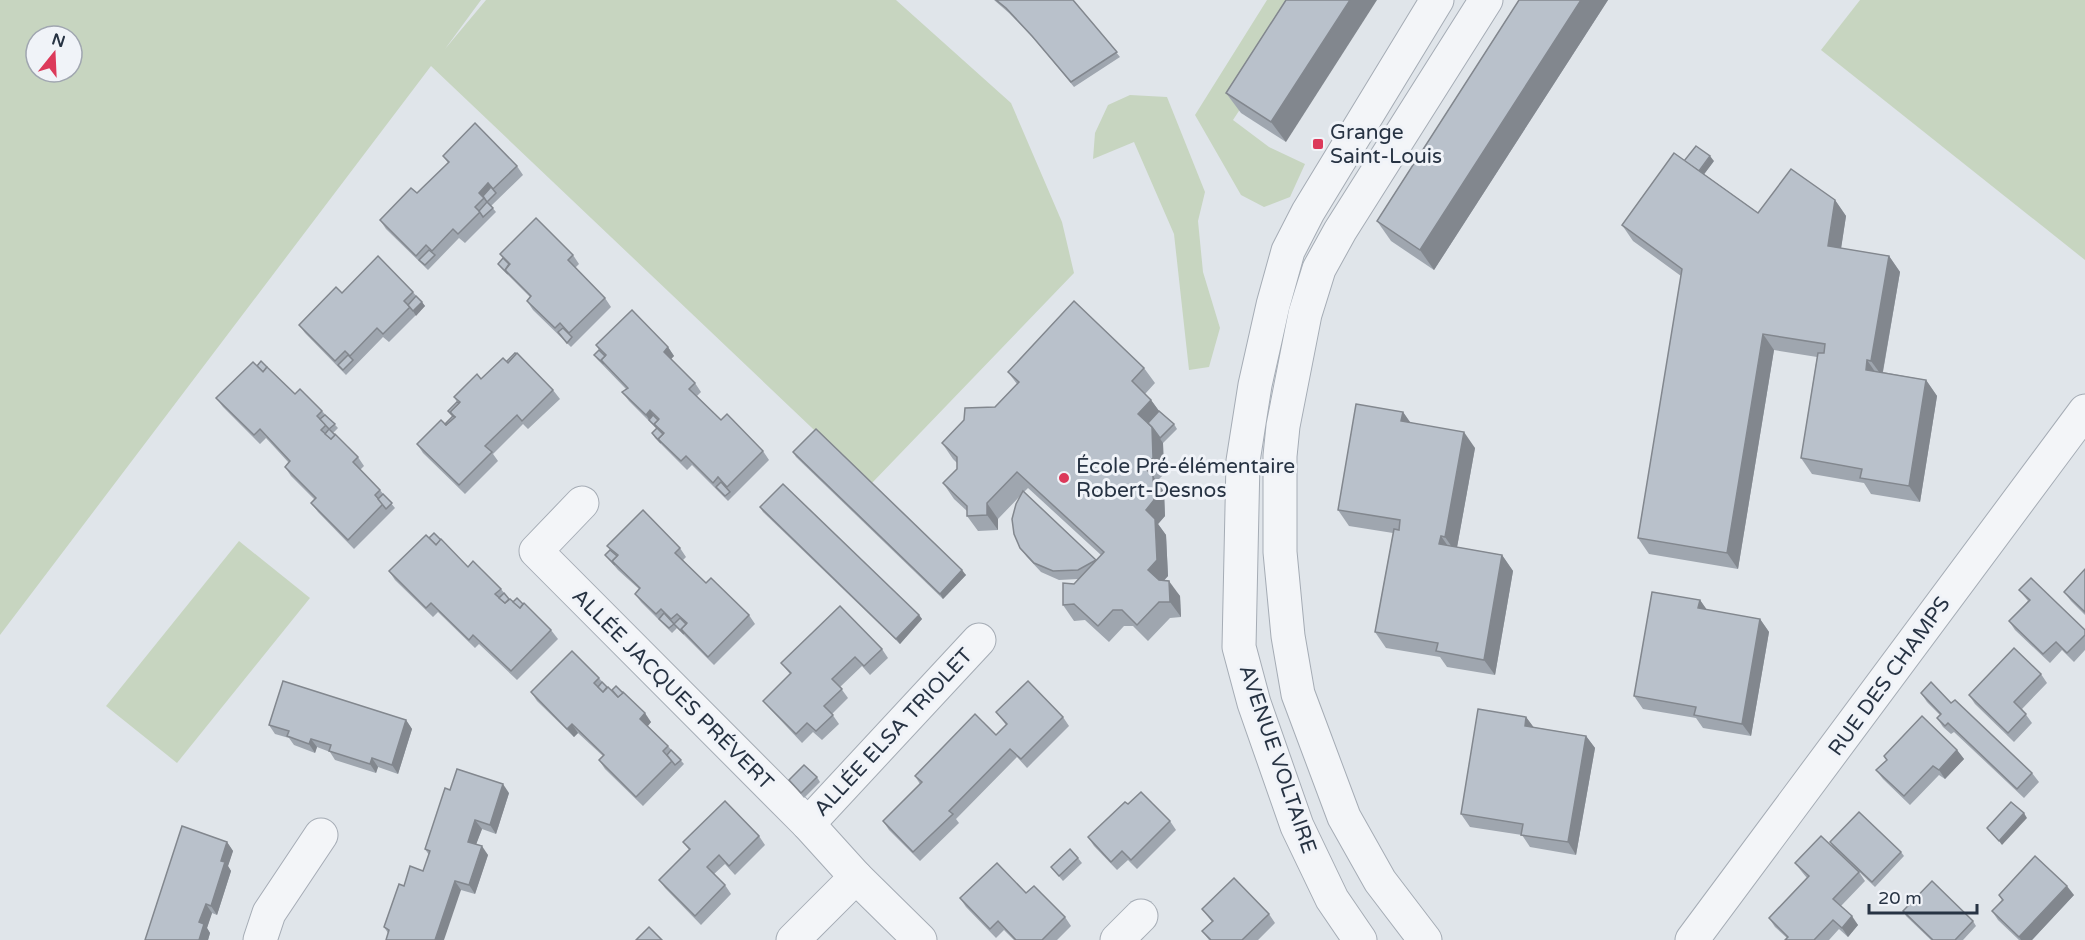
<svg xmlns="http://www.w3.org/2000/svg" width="2085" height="940" font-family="'Varela Round',sans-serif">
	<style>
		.green { fill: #c7d5c0; fill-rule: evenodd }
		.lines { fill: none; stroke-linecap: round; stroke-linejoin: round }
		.minor-casing { stroke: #a5acb5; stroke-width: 35 }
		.minor { stroke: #f3f5f8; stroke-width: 33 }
		.wall { fill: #9fa6af; fill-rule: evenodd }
		.shaded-wall { fill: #82878e }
		.building { fill: #b9c1cb; stroke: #82878e; stroke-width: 1.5 }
		.poi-dot { fill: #dc395a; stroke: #f0f3f8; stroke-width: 2 }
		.labels { text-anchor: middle; stroke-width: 6; stroke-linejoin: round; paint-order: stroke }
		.poi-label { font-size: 21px; fill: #273343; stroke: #f0f3f8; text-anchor: start }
		.street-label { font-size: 21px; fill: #273343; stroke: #f0f3f8 }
	</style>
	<rect width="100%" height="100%" fill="#e0e5ea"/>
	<g class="green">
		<path d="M 0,0 L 481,0 L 445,49 L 486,0 L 896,0 L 1011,103 L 1062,222 L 1074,273 L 871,484 L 431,66 L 0,635 ZM 36,36 L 72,36 L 72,72 L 36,72 Z"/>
		<path d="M 1267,0 L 1312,0 L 1233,120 L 1269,147 L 1305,164 L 1290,197 L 1264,207 L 1241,195 L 1195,115 Z"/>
		<path d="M 1860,0 L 2085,0 L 2085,260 L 1821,50 Z"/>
		<path d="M 1130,95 L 1167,97 L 1205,192 L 1198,221 L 1203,272 L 1220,328 L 1209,367 L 1189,370 L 1174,234 L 1134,142 L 1093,159 L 1095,133 L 1108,105 Z"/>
		<path d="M 239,541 L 310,598 L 177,763 L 106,706 Z"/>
	</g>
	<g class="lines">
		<g class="minor-casing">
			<g id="minor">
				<path d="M 582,503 L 536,551 L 808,824 L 856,877"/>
				<path d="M 808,824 L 979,640"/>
				<path d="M 260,940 L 269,913 L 321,835"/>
				<path d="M 793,940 L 856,877 L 920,940"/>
				<path d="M 1117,940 L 1141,916"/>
				<path d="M 1360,940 L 1332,899 L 1297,826 L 1254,703 L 1239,647 L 1243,461 L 1255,385 L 1273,305 L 1288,251 L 1308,212 L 1437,0"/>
				<path d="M 1425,940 L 1380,881 L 1344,817 L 1298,694 L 1288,636 L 1280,552 L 1280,456 L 1283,426 L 1305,314 L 1319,269 L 1340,231 L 1486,0"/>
				<path d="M 1692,940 L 2085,411"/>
			</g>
		</g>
		<use href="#minor" class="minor"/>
	</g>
	<g class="wall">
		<path d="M 994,0 L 1073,0 L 1120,57 L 1074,87 L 1036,41 L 1009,13 Z"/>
		<path d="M 1286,0 L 1286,142 L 1241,113 L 1226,93 Z"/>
		<path d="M 1519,0 L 1608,0 L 1434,270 L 1391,241 L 1377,221 Z"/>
		<path d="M 443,156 L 517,166 L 523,175 L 491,206 L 496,212 L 465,243 L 459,238 L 428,270 L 386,229 L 380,220 L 417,193 L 448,163 Z"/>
		<path d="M 1714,161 L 1704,174 L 1758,213 L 1835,200 L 1846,216 L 1841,248 L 1889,256 L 1900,272 L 1883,372 L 1926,380 L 1937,396 L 1920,502 L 1871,494 L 1864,483 L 1812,474 L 1801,458 L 1817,357 L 1774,350 L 1738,569 L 1649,554 L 1638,538 L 1681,276 L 1633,241 L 1622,225 Z"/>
		<path d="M 500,254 L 573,255 L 579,264 L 575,268 L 605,298 L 611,307 L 571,347 L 533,310 L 527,301 L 530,297 L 501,268 L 498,264 L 503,258 Z"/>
		<path d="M 413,292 L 425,306 L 389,342 L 383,337 L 346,375 L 305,333 L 299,325 L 342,293 Z"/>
		<path d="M 596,345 L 668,347 L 674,356 L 671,359 L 695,383 L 701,392 L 697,396 L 721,420 L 763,451 L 769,460 L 728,501 L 692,465 L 687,470 L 655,438 L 652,433 L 657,429 L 629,401 L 622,392 L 626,389 L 597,359 L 594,355 L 599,350 Z"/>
		<path d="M 506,362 L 553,390 L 560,399 L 528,429 L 523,424 L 493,454 L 498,461 L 465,494 L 423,453 L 417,444 L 445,424 L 453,417 L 448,411 L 457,402 L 454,397 Z"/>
		<path d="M 257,366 L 267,367 L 295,394 L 322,411 L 338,428 L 333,433 L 358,457 L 364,466 L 360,470 L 380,490 L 395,508 L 354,549 L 318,512 L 311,503 L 315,500 L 291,476 L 285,467 L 289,463 L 266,438 L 260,444 L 223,407 L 216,398 Z"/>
		<path d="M 1144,368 L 1155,383 L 1145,394 L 1151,400 L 1159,411 L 1174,424 L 1177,429 L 1163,443 L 1164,474 L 1157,481 L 1164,492 L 1165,516 L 1158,524 L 1166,535 L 1168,576 L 1164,580 L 1180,596 L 1181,617 L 1170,618 L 1148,641 L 1133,626 L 1124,626 L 1109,642 L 1085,620 L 1074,621 L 1063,605 L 1074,584 L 1078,579 L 1059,580 L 1041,572 L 1027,557 L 1020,548 L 1021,495 L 998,519 L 998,530 L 978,531 L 967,516 L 967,511 L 954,499 L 943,483 L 957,469 L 957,463 L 953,459 L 942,443 L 995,407 L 1017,384 L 1008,372 ZM 1028,488 L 1101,555 L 1096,560 L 1024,492 Z"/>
		<path d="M 1403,412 L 1410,422 L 1475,448 L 1457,547 L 1502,555 L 1513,571 L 1495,675 L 1447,667 L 1440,657 L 1386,648 L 1375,632 L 1393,533 L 1349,526 L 1338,510 Z"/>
		<path d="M 793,452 L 966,575 L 943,599 L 796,457 Z"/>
		<path d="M 760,507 L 919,615 L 922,619 L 900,644 L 763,512 Z"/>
		<path d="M 429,538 L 468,567 L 501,589 L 509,599 L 551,630 L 558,639 L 517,680 L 479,644 L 475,648 L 438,612 L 433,617 L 395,580 L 389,571 Z"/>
		<path d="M 607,546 L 680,548 L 686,557 L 683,560 L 706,583 L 749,615 L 755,624 L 714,665 L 677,628 L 672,633 L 641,602 L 635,594 L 639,589 L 618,570 L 605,555 L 610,550 Z"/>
		<path d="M 2085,569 L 2085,615 L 2071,601 L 2064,592 Z"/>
		<path d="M 2019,590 L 2085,630 L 2085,650 L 2074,662 L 2062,650 L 2050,663 L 2015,630 L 2009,621 L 2028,601 Z"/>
		<path d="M 1700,600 L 1707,610 L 1760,619 L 1769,632 L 1751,736 L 1703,728 L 1696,718 L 1643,709 L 1634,696 Z"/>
		<path d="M 882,649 L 888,658 L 870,675 L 862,666 L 840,687 L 848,698 L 832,714 L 839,724 L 822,740 L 813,732 L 802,743 L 770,709 L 763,701 L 790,674 L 781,663 Z"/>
		<path d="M 2041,674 L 2047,683 L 2022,709 L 2032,723 L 2014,742 L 1975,704 L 1969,695 Z"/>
		<path d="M 599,678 L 607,687 L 651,722 L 648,726 L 668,746 L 684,764 L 643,806 L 605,769 L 599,760 L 603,756 L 578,733 L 574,737 L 537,701 L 531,692 Z"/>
		<path d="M 1921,693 L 1951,703 L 2032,773 L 2039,782 L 2024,798 L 1954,732 L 1951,734 L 1943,727 L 1937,718 L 1940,715 L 1927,702 Z"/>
		<path d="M 996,712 L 1063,717 L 1069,726 L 1027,768 L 1017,757 L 956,819 L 959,823 L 920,861 L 889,830 L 883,821 L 920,784 L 915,776 L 996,735 L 1006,725 Z"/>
		<path d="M 1526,717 L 1533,727 L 1586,736 L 1595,748 L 1576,855 L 1530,847 L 1522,835 L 1470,827 L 1461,814 Z"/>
		<path d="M 406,720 L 412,729 L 398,774 L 378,767 L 376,773 L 335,760 L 330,752 L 317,747 L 315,753 L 294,745 L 289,738 L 275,734 L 269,725 Z"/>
		<path d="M 1957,750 L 1964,759 L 1945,779 L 1939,775 L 1910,805 L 1883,779 L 1876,770 L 1887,760 L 1884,756 Z"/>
		<path d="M 817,777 L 820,782 L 804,798 L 789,780 Z"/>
		<path d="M 450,790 L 509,793 L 496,834 L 482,829 L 476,844 L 488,855 L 475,894 L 461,890 L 388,933 L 384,927 L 404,886 L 423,871 L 429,855 L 425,849 Z"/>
		<path d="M 1128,804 L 1170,821 L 1176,830 L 1137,869 L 1128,860 L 1117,870 L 1094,846 L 1088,837 Z"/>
		<path d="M 182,826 L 227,842 L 233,851 L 228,866 L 231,871 L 217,915 L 212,913 L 207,928 L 210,933 L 208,940 Z"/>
		<path d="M 759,836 L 765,845 L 735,875 L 725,864 L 714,874 L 725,885 L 731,894 L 701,925 L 665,888 L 659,880 L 689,850 L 683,842 Z"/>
		<path d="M 1830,842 L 1901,852 L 1904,856 L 1875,887 L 1833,847 Z"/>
		<path d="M 1078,858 L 1082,863 L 1063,881 L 1051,867 Z"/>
		<path d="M 1795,863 L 1859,872 L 1865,881 L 1841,906 L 1858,925 L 1848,937 L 1839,929 L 1829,940 L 1785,940 L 1787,938 L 1775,927 L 1769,918 L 1807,878 L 1802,872 Z"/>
		<path d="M 1026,893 L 1065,917 L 1071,926 L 1057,940 L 1014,940 L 1004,930 L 996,938 L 966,907 L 960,898 Z"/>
		<path d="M 1999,895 L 2074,895 L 2032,940 L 2019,940 L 1998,920 L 1992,911 L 2002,900 Z"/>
		<path d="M 1202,909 L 1269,914 L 1275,923 L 1258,940 L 1209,940 L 1202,931 L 1212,922 Z"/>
		<path d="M 1903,911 L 1973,921 L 1976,926 L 1963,940 L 1931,940 L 1906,916 Z"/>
	</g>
	<g class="shaded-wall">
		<path d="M 1350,0 L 1377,0 L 1286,142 L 1271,122 Z"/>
		<path d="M 1581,0 L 1608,0 L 1434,270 L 1420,250 Z"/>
		<path d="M 1710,156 L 1714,161 L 1702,177 L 1698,173 Z"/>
		<path d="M 488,183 L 494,191 L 486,200 L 479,193 Z"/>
		<path d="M 1835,200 L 1846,216 L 1839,262 L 1828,246 Z"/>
		<path d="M 1889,256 L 1900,272 L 1882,376 L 1871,361 Z"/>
		<path d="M 422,302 L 425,306 L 416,316 L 413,311 Z"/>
		<path d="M 1763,334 L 1774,350 L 1738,569 L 1727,553 Z"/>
		<path d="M 668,347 L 674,356 L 670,360 L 664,352 Z"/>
		<path d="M 1867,360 L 1878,376 L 1866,370 Z"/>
		<path d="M 1926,380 L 1937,396 L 1920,502 L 1909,486 Z"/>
		<path d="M 1151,400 L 1162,415 L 1152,427 L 1163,443 L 1164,474 L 1153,458 L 1138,414 Z"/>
		<path d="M 650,410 L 657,419 L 649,420 L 652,424 L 646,415 Z"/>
		<path d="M 1403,412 L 1414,428 L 1401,421 Z"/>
		<path d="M 1464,432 L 1475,448 L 1456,553 L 1445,537 Z"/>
		<path d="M 1153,476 L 1164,492 L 1165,516 L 1158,524 L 1166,535 L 1168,576 L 1159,586 L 1148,570 L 1146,510 Z"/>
		<path d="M 987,503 L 998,519 L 998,530 L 987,515 Z"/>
		<path d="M 1441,536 L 1452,552 L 1439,544 Z"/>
		<path d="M 1502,555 L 1513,571 L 1495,675 L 1484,660 Z"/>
		<path d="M 962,570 L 966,575 L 943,599 L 940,594 Z"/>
		<path d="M 1169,581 L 1180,596 L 1181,617 L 1170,602 Z"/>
		<path d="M 1700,600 L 1709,613 L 1698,608 Z"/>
		<path d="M 919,615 L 922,619 L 900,644 L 896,639 Z"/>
		<path d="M 1760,619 L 1769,632 L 1751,736 L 1742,724 Z"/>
		<path d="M 645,713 L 651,722 L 646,728 L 640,719 Z"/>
		<path d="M 1526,717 L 1535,729 L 1525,726 Z"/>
		<path d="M 406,720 L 412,729 L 398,774 L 392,765 Z"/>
		<path d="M 572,724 L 578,733 L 574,737 L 567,729 Z"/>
		<path d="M 1586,736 L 1595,748 L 1576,855 L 1568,842 Z"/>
		<path d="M 311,739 L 317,747 L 315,753 L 309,744 Z"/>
		<path d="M 1957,750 L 1964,759 L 1945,779 L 1939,770 Z"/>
		<path d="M 372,758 L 378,767 L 376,773 L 370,764 Z"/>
		<path d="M 503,784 L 509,793 L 496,834 L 490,825 Z"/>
		<path d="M 2024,813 L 2027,818 L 2002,845 L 1999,841 Z"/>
		<path d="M 475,820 L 482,829 L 474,850 L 468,842 Z"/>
		<path d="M 227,842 L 233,851 L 228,866 L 231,871 L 217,915 L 211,906 L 221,861 Z"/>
		<path d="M 482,846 L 488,855 L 475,894 L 469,885 Z"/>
		<path d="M 455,881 L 461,890 L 444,940 L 435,940 Z"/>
		<path d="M 2067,886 L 2074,895 L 2032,940 L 2021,940 L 2019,937 Z"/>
		<path d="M 206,904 L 212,913 L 207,928 L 210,933 L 208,940 L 199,940 L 199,922 Z"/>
		<path d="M 1852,916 L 1858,925 L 1848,937 L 1842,928 Z"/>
	</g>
	<g class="building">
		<path d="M 996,0 L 1073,0 L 1117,52 L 1071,82 L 1032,36 L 1006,8 Z"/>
		<path d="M 1286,0 L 1350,0 L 1271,122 L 1226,93 Z"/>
		<path d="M 1519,0 L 1581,0 L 1420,250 L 1377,221 Z"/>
		<path d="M 475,123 L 517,166 L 493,189 L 488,183 L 479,193 L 484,198 L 475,207 L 480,212 L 458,234 L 453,229 L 432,251 L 426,245 L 416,256 L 380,220 L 411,188 L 417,193 L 449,162 L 443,156 Z"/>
		<path d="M 1696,146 L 1710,156 L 1699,171 L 1684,161 Z"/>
		<path d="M 1674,153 L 1758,213 L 1791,169 L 1835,200 L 1828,246 L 1889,256 L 1871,361 L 1867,360 L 1866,370 L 1926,380 L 1909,486 L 1860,478 L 1862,469 L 1801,458 L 1818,353 L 1824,353 L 1825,344 L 1763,334 L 1727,553 L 1638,538 L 1682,269 L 1622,225 Z"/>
		<path d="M 491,187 L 496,193 L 487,202 L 493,208 L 483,217 L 479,211 L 487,202 L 483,196 Z"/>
		<path d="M 536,218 L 573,255 L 568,260 L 605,298 L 569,333 L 560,323 L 555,328 L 527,301 L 531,296 L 505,270 L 510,264 L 500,254 Z"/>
		<path d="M 429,250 L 435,255 L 425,265 L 419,260 Z"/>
		<path d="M 378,256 L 413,292 L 404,301 L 410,307 L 383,334 L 377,328 L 350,356 L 345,351 L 335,361 L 299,325 L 336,287 L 342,293 Z"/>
		<path d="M 503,258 L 509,264 L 505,270 L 508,274 L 498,264 Z"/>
		<path d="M 416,296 L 422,302 L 413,311 L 408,305 Z"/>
		<path d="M 1074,301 L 1144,368 L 1132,381 L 1151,400 L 1138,414 L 1152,427 L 1153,458 L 1144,467 L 1153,476 L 1154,500 L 1146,510 L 1155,519 L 1157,560 L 1148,570 L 1159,580 L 1169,581 L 1170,602 L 1159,602 L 1137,625 L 1122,610 L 1113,610 L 1098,626 L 1074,604 L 1063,605 L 1063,583 L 1074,584 L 1104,552 L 1017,472 L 987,503 L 987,515 L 967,516 L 967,506 L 943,483 L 957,469 L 957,457 L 942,443 L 964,420 L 965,408 L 995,407 L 1019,382 L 1008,372 Z"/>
		<path d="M 632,310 L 668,347 L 664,352 L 695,383 L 689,389 L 721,420 L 727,414 L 763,451 L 727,487 L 718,477 L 713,483 L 686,456 L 681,461 L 658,439 L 664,433 L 654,424 L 659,419 L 650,410 L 646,415 L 622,392 L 628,388 L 601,360 L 606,355 L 596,345 Z"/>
		<path d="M 563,328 L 572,337 L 567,343 L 558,332 Z"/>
		<path d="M 599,350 L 605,356 L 601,360 L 604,364 L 594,355 Z"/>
		<path d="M 515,353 L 517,354 L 508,363 L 506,362 Z"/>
		<path d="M 517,353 L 553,390 L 522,421 L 517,415 L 485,446 L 492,452 L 459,485 L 417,444 L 441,420 L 446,425 L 455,417 L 450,412 L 460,402 L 454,397 L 477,374 L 481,379 L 503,358 L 508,363 Z"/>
		<path d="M 348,355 L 353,360 L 343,370 L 338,365 Z"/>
		<path d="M 261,361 L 267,367 L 263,372 L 257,366 Z"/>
		<path d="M 253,362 L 263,372 L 267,367 L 295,394 L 300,389 L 322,411 L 317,416 L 326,425 L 321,430 L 331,439 L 335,434 L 358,457 L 353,462 L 380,490 L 375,495 L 383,504 L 348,540 L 311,503 L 316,498 L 285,467 L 290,461 L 260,429 L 254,435 L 216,398 Z"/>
		<path d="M 457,402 L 459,403 L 450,412 L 453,416 L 448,411 Z"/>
		<path d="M 1356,404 L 1403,412 L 1401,421 L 1464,432 L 1445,537 L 1441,536 L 1439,544 L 1502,555 L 1484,660 L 1436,651 L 1438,643 L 1375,632 L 1394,529 L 1399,530 L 1400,520 L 1338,510 Z"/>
		<path d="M 1159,411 L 1174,424 L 1160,438 L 1152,427 L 1148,423 Z"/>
		<path d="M 325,415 L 335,424 L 329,429 L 320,419 Z"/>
		<path d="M 653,415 L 658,420 L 654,424 L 657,428 L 649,420 Z"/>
		<path d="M 453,416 L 455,417 L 446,425 L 445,424 Z"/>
		<path d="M 657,428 L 663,434 L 658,439 L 661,443 L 652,433 Z"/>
		<path d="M 329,429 L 335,435 L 331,439 L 325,434 Z"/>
		<path d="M 816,429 L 962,570 L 940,594 L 793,452 Z"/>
		<path d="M 721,482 L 730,492 L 725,496 L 716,487 Z"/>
		<path d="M 783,484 L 919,615 L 896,639 L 760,507 Z"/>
		<path d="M 1023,491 L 1096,560 L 1078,570 L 1053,571 L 1034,563 L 1020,548 L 1014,534 L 1012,519 L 1016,504 Z"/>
		<path d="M 383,494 L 392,503 L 386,509 L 378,499 Z"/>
		<path d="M 643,510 L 680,548 L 675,553 L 706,583 L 711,578 L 749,615 L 708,657 L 681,629 L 687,623 L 677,614 L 671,619 L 661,609 L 656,614 L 635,594 L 640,588 L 612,561 L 618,555 L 607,546 Z"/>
		<path d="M 434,533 L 441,540 L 436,545 L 429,538 Z"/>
		<path d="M 426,535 L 436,545 L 441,539 L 468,567 L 473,561 L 501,589 L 495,594 L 505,603 L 510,599 L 520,608 L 524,603 L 551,630 L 511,671 L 473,635 L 469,640 L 431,603 L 426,608 L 389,571 Z"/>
		<path d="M 610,550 L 617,556 L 612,561 L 615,565 L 605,555 Z"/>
		<path d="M 2085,569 L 2085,612 L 2064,592 Z"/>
		<path d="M 2031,578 L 2085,630 L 2085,635 L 2067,653 L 2056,642 L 2043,654 L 2009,621 L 2030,600 L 2019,590 Z"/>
		<path d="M 1652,592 L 1700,600 L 1698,608 L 1760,619 L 1742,724 L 1694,715 L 1696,707 L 1634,696 Z"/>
		<path d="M 504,593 L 509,599 L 505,603 L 499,598 Z"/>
		<path d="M 517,598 L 523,604 L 520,608 L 513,602 Z"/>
		<path d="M 840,606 L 882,649 L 864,666 L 855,657 L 832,679 L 842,689 L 824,706 L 833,715 L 816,731 L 807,723 L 796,734 L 763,701 L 791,673 L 781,663 Z"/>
		<path d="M 664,613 L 674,624 L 669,628 L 659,619 Z"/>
		<path d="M 680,618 L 686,624 L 681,629 L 684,634 L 674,624 Z"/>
		<path d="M 2014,648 L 2041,674 L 2014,702 L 2026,714 L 2008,733 L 1969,695 Z"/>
		<path d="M 572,651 L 599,678 L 594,683 L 603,692 L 608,687 L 618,697 L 623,692 L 645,713 L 640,719 L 668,746 L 663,751 L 672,761 L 636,797 L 599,760 L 604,755 L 572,724 L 567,729 L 531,692 Z"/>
		<path d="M 283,681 L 406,720 L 392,765 L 372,758 L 370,764 L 329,751 L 331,745 L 311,739 L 309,744 L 287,736 L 289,731 L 269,725 Z"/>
		<path d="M 1028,681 L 1063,717 L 1021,759 L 1010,749 L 949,811 L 953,814 L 913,852 L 883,821 L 922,782 L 915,776 L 975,714 L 996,735 L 1007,724 L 996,712 Z"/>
		<path d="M 602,682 L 607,687 L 603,692 L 598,687 Z"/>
		<path d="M 1931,682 L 1951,703 L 1955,700 L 2032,773 L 2017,789 L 1948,723 L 1945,726 L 1937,718 L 1941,714 L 1921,693 Z"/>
		<path d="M 616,686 L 623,693 L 618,697 L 612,690 Z"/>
		<path d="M 1478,709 L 1526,717 L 1525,726 L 1586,736 L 1568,842 L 1521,835 L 1523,824 L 1461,814 Z"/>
		<path d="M 1922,716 L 1957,750 L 1939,770 L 1933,766 L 1904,796 L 1876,770 L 1887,760 L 1884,756 Z"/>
		<path d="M 671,750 L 681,760 L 675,765 L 667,755 Z"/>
		<path d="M 804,765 L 817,777 L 801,793 L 789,780 Z"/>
		<path d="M 457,769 L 503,784 L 490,825 L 475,820 L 468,842 L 482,846 L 469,885 L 455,881 L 435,940 L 386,940 L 389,930 L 384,927 L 399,884 L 404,886 L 410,866 L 423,871 L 430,851 L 425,849 L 445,788 L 450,790 Z"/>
		<path d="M 1141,792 L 1170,821 L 1131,860 L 1122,851 L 1111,862 L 1088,837 L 1125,802 L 1128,804 Z"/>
		<path d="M 725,801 L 759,836 L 729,866 L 719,855 L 707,867 L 725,885 L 695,916 L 659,880 L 690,849 L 683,842 Z"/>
		<path d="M 2011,802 L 2024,813 L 1999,841 L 1987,828 Z"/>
		<path d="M 1859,812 L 1901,852 L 1872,882 L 1830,842 Z"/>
		<path d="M 182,826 L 227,842 L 221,861 L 225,862 L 211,906 L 206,904 L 199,922 L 204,924 L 199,940 L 145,940 Z"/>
		<path d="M 1821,836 L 1859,872 L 1833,899 L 1852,916 L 1842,928 L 1833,920 L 1814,940 L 1785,940 L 1788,937 L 1769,918 L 1809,876 L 1795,863 Z"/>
		<path d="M 1070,849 L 1078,858 L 1059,876 L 1051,867 Z"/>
		<path d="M 2035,856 L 2067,886 L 2019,937 L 1992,911 L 2003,900 L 1999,895 Z"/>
		<path d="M 997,863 L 1026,893 L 1034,886 L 1065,917 L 1042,940 L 1016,940 L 998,921 L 990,929 L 960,898 Z"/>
		<path d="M 1234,878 L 1269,914 L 1242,940 L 1211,940 L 1202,931 L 1213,921 L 1202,909 Z"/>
		<path d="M 1932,881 L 1973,921 L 1955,940 L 1933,940 L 1903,911 Z"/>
		<path d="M 649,927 L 662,940 L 636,940 Z"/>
	</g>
	<g class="poi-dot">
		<rect x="1312" y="138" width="12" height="12" rx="3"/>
		<circle cx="1064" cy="478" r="6"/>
	</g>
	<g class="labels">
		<g class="poi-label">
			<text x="1330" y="139">Grange<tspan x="1330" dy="24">Saint-Louis</tspan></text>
			<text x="1076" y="473">École Pré-élémentaire<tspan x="1076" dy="24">Robert-Desnos</tspan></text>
		</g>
		<g class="street-label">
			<text transform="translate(1889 676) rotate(-54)" y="7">RUE DES CHAMPS</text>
			<text transform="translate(673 689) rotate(45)" y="7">ALLÉE JACQUES PRÉVERT</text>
			<text transform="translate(893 732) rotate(-47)" y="7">ALLÉE ELSA TRIOLET</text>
			<text transform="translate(1278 759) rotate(71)" y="7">AVENUE VOLTAIRE</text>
		</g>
	</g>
	<g transform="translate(54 54) rotate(18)"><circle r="28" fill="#f0f3f8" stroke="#a0a6b0" stroke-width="1.5"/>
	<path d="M0-4.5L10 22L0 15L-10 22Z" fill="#dc395a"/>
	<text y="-9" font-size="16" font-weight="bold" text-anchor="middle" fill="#273343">N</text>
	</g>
	<path d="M1869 904v9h108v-9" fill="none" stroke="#273343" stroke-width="3"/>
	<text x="1878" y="904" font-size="18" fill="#273343" stroke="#f0f3f8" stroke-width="4.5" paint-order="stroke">20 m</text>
</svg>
